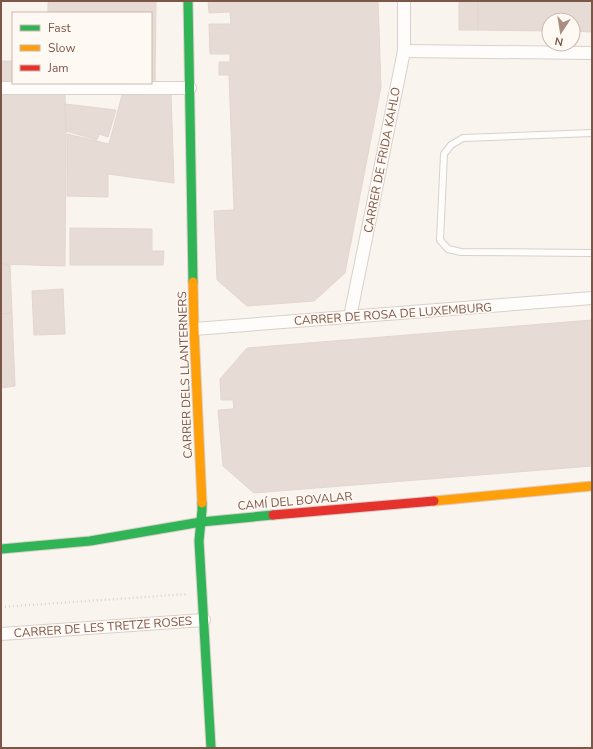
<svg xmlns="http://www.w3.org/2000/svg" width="593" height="749" font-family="'Nunito Sans',sans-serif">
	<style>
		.building { fill: #e7dbd5; stroke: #e3d6d0 }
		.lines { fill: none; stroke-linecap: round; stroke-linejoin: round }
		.lane-casing { stroke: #d9d0cb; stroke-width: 8 }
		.street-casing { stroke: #d9d0cb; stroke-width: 14 }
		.fast-casing { stroke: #dbd0cc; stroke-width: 11 }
		.slow-casing { stroke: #dbd0cc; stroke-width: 11 }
		.jam-casing { stroke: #dbd0cc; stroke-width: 11 }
		.path { stroke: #ddd2ce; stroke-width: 2.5; stroke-dasharray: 1 3; stroke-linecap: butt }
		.lane { stroke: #fefdfc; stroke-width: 6 }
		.street { stroke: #fefdfc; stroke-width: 12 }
		.fast { stroke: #30b455; stroke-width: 9 }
		.slow { stroke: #ff9f0a; stroke-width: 9 }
		.jam { stroke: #e5322d; stroke-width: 9 }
		.labels { text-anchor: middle; stroke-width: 3; stroke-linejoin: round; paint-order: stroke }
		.street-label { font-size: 12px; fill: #7d564a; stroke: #fff9f3 }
	</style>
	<rect width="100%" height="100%" fill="#faf4ee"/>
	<g class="building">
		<path d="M 48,1 L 156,1 L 155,82 L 151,82 L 151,13 L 48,13 Z"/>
		<path d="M 208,1 L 378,1 L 381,87 L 345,273 L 314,301 L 247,306 L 217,280 L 214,211 L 234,210 L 229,75 L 219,75 L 219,62 L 230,62 L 230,54 L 210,54 L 209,24 L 231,24 L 230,12 L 209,13 Z"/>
		<rect x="459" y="1" width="19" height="29"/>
		<path d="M 478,1 L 592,1 L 591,32 L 573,31 L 573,20 L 549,20 L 549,31 L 478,30 Z"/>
		<rect x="1" y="61" width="12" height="20"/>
		<path d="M 1,94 L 65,94 L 66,131 L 65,266 L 1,264 Z"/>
		<path d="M 171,94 L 174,183 L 108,174 L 108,197 L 67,196 L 67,134 L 109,144 L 122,95 Z"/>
		<path d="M 65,104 L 116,110 L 108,137 L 99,134 L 97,140 L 66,131 Z"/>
		<path d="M 70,228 L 152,229 L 152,251 L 164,251 L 163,265 L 70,265 Z"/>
		<path d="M 1,264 L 10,265 L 12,313 L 1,314 Z"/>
		<path d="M 63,289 L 65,334 L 34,335 L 32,291 Z"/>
		<path d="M 12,313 L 15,386 L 1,388 L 1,314 Z"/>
		<path d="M 592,320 L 592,466 L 254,493 L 223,466 L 218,410 L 234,409 L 233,400 L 221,400 L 220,379 L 247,348 Z"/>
	</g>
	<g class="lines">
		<g class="lane-casing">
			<path id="lane" d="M 592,133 L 463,138 L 451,145 L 444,154 L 440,240 L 448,249 L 461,252 L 592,253"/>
		</g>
		<g class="street-casing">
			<g id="street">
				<path d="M 404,51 L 592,53"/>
				<path d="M 1,88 L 190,88"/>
				<path d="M 350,317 L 404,51 L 404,1"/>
				<path d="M 194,329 L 592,298"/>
				<path d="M 1,634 L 204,620"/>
			</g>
		</g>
		<g class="fast-casing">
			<g id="fast">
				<path d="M 188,1 L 193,282"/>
				<path d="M 202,503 L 202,510 L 199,541 L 211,748"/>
				<path d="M 1,549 L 90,541 L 201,522 L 273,515"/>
			</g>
		</g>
		<g class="slow-casing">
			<g id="slow">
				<path d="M 193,282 L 194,329 L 202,503"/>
				<path d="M 434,501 L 592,486"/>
			</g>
		</g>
		<g class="jam-casing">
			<path id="jam" d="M 273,515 L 434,501"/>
		</g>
		<path class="path" d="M 1,607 L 188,594"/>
		<use href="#lane" class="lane"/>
		<use href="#street" class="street"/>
		<use href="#fast" class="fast"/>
		<use href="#slow" class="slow"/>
		<use href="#jam" class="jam"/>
	</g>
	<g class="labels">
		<g class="street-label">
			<text transform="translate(382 160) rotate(-79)" y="4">CARRER DE FRIDA KAHLO</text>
			<text transform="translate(393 314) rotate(-4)" y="4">CARRER DE ROSA DE LUXEMBURG</text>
			<text transform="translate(185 375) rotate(-92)" y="4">CARRER DELS LLANTERNERS</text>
			<text transform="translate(295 501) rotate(-5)" y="4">CAMÍ DEL BOVALAR</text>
			<text transform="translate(103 627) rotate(-4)" y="4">CARRER DE LES TRETZE ROSES</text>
		</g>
	</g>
	<rect width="593" height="749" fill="none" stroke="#7d564a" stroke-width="4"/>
	<rect x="12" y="12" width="140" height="72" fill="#fff9f3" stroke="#cbb8af"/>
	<rect x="20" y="25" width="20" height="6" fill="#30b455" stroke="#cbb8af"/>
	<text x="48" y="32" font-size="12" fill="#7d564a">Fast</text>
	<rect x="20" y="45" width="20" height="6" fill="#ff9f0a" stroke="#cbb8af"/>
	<text x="48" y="52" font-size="12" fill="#7d564a">Slow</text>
	<rect x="20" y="65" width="20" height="6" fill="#e5322d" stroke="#cbb8af"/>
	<text x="48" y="72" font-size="12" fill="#7d564a">Jam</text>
	<g transform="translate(561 32) rotate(192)"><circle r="19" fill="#fff9f3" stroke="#cbb8af"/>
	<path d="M0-3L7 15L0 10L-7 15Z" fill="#a98d83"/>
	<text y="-6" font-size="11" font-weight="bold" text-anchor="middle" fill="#7d564a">N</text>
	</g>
</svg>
